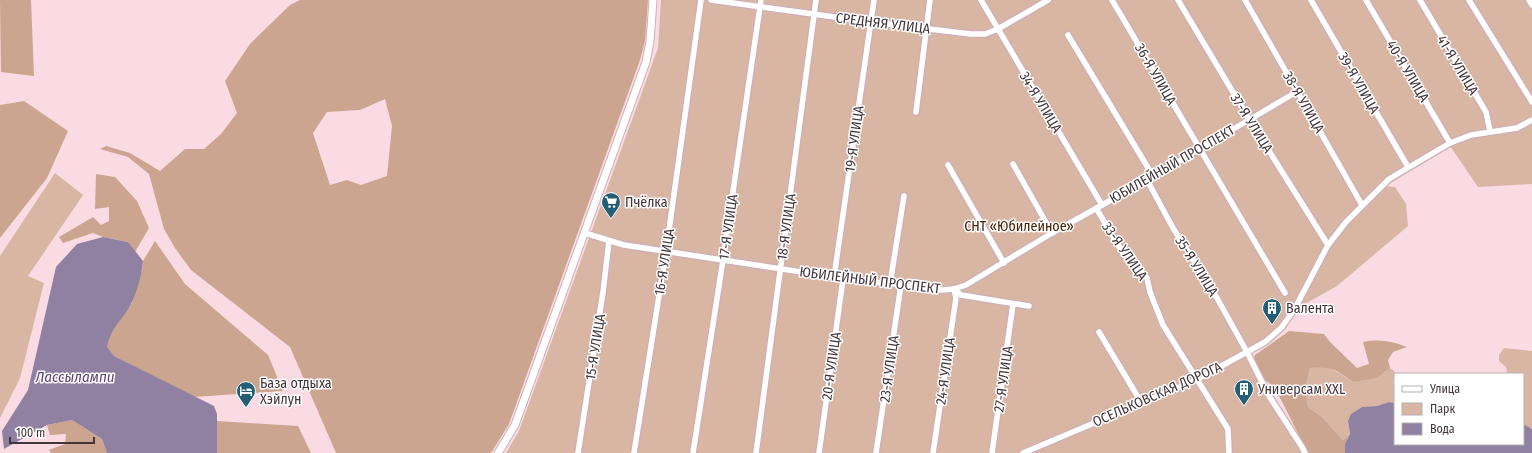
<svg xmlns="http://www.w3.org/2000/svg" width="1532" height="453" font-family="'Fira Sans Condensed',sans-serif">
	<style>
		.green { fill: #d8b6a3 }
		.forest { fill: #cba590; fill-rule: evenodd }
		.water { fill: #9081a3 }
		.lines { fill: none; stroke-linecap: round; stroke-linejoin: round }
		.minor-casing { stroke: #cdb0b8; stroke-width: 8 }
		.major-casing { stroke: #cdb0b8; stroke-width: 9 }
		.minor { stroke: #fff; stroke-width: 5.5 }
		.major { stroke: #fff; stroke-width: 7 }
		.labels { text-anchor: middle; stroke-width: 3; stroke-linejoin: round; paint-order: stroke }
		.street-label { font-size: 14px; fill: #42363a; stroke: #fff }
		.poi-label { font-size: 14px; fill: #42363a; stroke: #fff; text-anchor: start }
		.park-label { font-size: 14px; fill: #452007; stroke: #fff }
		.water-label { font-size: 15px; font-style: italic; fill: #5c4476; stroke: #fff }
	</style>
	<rect width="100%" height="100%" fill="#fadbe4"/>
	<g class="green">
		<path d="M 661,0 L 1532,0 L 1532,184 L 1478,187 L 1450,146 L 1386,186 L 1395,187 L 1406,204 L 1408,226 L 1337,286 L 1294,310 L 1281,328 L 1247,352 L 1301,453 L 506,453 L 519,431 L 658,48 Z"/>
		<path d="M 55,173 L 83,195 L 28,276 L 44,283 L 20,378 L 0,418 L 0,256 Z"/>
		<path d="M 1504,348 L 1532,351 L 1532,429 L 1523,424 L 1523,374 L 1505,374 L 1507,372 L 1506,367 L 1499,361 L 1499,355 Z"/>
		<path d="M 1325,366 L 1339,373 L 1353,382 L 1383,372 L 1390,368 L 1394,371 L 1395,375 L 1393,383 L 1395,389 L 1395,403 L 1389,402 L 1377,406 L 1362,407 L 1348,421 L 1350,434 L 1343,440 L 1322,417 L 1308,407 L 1305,389 L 1310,368 Z"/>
	</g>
	<g class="forest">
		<path d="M 0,0 L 31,0 L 34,76 L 1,72 Z"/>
		<path d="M 300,0 L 648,0 L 645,41 L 640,60 L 509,424 L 491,453 L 336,453 L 290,347 L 191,270 L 175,248 L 164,229 L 149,174 L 128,157 L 100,149 L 106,146 L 130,153 L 160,171 L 185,149 L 204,149 L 221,134 L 237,113 L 225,81 L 250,44 L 290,5 ZM 385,99 L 392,126 L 387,176 L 361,185 L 347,180 L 330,185 L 313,133 L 327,112 L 360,110 Z"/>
		<path d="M 24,101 L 68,131 L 47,178 L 0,238 L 0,105 Z"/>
		<path d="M 96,174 L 115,177 L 137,201 L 149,228 L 135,252 L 128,242 L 103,237 L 93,233 L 63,243 L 59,237 L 93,217 L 101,225 L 109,221 L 109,207 L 95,209 Z"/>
		<path d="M 155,241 L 185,284 L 268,355 L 283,391 L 194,397 L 114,356 L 106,347 L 109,335 L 132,303 L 142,270 L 143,261 Z"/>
		<path d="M 1289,331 L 1324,334 L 1330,342 L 1357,368 L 1369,364 L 1363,342 C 1378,339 1393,341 1407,347 L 1393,352 L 1388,360 L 1390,368 L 1376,378 L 1353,382 C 1336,370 1332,366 1310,368 L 1305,389 L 1308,407 L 1322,417 L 1343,440 L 1350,434 L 1345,444 L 1345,453 L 1308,453 L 1275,388 L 1263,378 L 1253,360 L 1255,355 Z"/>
		<path d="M 72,420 L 102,439 L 107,453 L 51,453 L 49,450 L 65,444 L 66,434 L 50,435 L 47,425 Z"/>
		<path d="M 217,421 L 298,426 L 311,453 L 217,453 Z"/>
	</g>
	<g class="water">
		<path d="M 103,237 L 128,242 L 143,261 C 142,273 137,293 131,304 C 122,321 111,327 107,347 L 114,356 L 214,406 L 217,414 L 217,453 L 107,453 L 102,439 L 72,420 L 47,425 L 4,449 L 2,431 L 28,390 L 56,267 L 77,244 Z"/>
		<path d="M 1389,402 L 1395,403 L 1395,444 L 1523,444 L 1523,424 L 1532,429 L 1532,453 L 1345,453 L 1345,444 L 1350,434 L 1348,421 L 1351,414 L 1362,407 L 1377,406 Z"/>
	</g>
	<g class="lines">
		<g class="minor-casing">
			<g id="minor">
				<path d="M 711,0 L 871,22 L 971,34 L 985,34 L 998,29 L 1048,0"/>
				<path d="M 981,0 L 1102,205"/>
				<path d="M 1112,0 L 1285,293"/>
				<path d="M 1178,0 L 1249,119 L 1328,245"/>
				<path d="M 1245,0 L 1362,205"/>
				<path d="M 1311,0 L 1408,167"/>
				<path d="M 1366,0 L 1450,143"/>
				<path d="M 1420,0 L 1486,112 L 1490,131"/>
				<path d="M 1469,0 L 1532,102"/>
				<path d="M 1529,0 L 1532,5"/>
				<path d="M 1068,35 L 1153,176"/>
				<path d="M 916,112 L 930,0"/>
				<path d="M 1013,164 L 1052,233"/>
				<path d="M 948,165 L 1004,263"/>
				<path d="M 1147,180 L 1173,228 L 1217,298 L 1247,352 L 1269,396 L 1302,447 L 1305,453"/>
				<path d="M 1096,208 L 1124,255 L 1136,265 L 1147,278 L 1150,292 L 1163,325 L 1228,429 L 1229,453"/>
				<path d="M 585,233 L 624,245 L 834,277 L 942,290 L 954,289 L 966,285 L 1052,233 L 1147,180 L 1298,91"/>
				<path d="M 834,277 L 874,0"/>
				<path d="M 890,284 L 904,196"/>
				<path d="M 954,289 L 961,295 L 1029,306"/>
				<path d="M 1099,332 L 1141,402"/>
				<path d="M 578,453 L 603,292 L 609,241"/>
				<path d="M 634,453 L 666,252 L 701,0"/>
				<path d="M 693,453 L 723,260 L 761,0"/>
				<path d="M 756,453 L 816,0"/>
				<path d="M 819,453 L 843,279"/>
				<path d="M 876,453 L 901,285"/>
				<path d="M 933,453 L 956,298 L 954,289"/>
				<path d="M 992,453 L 1013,304"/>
				<path d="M 1023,453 L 1196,380 L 1265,342 L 1281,328 L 1294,310 L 1328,245 L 1346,222 L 1389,179 L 1450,143 L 1471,135 L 1517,128 L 1532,120"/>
			</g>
		</g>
		<g class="major-casing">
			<path id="major" d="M 498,453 L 515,425 L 646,62 L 650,42 L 653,0"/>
		</g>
		<use href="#minor" class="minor"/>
		<use href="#major" class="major"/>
	</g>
	<defs>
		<g id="supermarket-pin" transform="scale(1)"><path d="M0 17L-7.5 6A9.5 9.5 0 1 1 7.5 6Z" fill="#225f76" stroke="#fff"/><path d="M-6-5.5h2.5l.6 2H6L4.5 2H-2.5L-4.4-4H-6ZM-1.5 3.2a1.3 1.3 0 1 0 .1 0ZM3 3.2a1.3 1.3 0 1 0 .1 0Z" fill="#fff"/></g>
		<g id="building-pin" transform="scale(1)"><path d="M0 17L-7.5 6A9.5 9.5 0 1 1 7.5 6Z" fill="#225f76" stroke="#fff"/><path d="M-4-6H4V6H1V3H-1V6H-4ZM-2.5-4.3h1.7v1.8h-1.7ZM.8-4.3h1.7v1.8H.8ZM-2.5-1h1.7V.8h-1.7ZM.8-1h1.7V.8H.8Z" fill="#fff"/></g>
		<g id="hotel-pin" transform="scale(1)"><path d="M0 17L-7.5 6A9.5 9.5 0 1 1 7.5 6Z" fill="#225f76" stroke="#fff"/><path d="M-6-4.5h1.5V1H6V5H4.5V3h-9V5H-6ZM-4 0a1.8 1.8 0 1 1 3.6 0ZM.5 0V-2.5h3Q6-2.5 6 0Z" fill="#fff"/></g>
	</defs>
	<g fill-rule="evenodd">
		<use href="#supermarket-pin" x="611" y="202"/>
		<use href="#building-pin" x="1272" y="308"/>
		<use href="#building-pin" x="1244" y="389"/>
		<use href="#hotel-pin" x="246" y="391"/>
	</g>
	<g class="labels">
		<g class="street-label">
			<text transform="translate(883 23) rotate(7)" y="5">СРЕДНЯЯ УЛИЦА</text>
			<text transform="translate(1458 65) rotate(59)" y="5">41-Я УЛИЦА</text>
			<text transform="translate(1408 71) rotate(59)" y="5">40-Я УЛИЦА</text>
			<text transform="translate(1156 74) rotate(60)" y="5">36-Я УЛИЦА</text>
			<text transform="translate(1359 83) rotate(60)" y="5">39-Я УЛИЦА</text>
			<text transform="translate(1041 102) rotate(59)" y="5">34-Я УЛИЦА</text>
			<text transform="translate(1304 102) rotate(60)" y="5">38-Я УЛИЦА</text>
			<text transform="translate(1252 123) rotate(58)" y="5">37-Я УЛИЦА</text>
			<text transform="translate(854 139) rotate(-82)" y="5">19-Я УЛИЦА</text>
			<text transform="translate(1172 164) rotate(-30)" y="5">ЮБИЛЕЙНЫЙ ПРОСПЕКТ</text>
			<text transform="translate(728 227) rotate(-82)" y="5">17-Я УЛИЦА</text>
			<text transform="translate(786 227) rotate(-82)" y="5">18-Я УЛИЦА</text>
			<text transform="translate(1125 251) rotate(55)" y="5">33-Я УЛИЦА</text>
			<text transform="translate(664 262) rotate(-81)" y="5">16-Я УЛИЦА</text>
			<text transform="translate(1197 266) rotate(58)" y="5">35-Я УЛИЦА</text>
			<text transform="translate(870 280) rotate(7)" y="5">ЮБИЛЕЙНЫЙ ПРОСПЕКТ</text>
			<text transform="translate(595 347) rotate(-81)" y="5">15-Я УЛИЦА</text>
			<text transform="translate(831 366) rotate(-82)" y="5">20-Я УЛИЦА</text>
			<text transform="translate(889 369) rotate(-82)" y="5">23-Я УЛИЦА</text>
			<text transform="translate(945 371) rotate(-82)" y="5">24-Я УЛИЦА</text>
			<text transform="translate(1003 379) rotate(-82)" y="5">27-Я УЛИЦА</text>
			<text transform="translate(1157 394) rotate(-24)" y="5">ОСЕЛЬКОВСКАЯ ДОРОГА</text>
		</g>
		<g class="poi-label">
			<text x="625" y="207">Пчёлка</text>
			<text x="1286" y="313">Валента</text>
			<text x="260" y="388">База отдыха<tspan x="260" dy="16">Хэйлун</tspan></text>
			<text x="1258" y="394">Универсам XXL</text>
		</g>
		<g class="park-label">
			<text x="1019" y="231">СНТ «Юбилейное»</text>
		</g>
		<g class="water-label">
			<text x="75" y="382">Лассылампи</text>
		</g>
	</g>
	<rect x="1394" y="373" width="130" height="72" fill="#ffffff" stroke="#b3afb0"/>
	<rect x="1402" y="386" width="20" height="6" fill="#ffffff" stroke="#b3afb0"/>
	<text x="1430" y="393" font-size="12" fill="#42363a">Улица</text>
	<rect x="1402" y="403" width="20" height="12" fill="#d8b6a3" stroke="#b3afb0"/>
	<text x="1430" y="413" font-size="12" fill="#42363a">Парк</text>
	<rect x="1402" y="423" width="20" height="12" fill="#9081a3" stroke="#b3afb0"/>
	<text x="1430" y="433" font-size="12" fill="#42363a">Вода</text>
	<path d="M10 437v6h84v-6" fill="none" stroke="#42363a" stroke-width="2"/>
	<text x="16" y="437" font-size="12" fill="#42363a" stroke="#ffffff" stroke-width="3" paint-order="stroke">100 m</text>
</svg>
